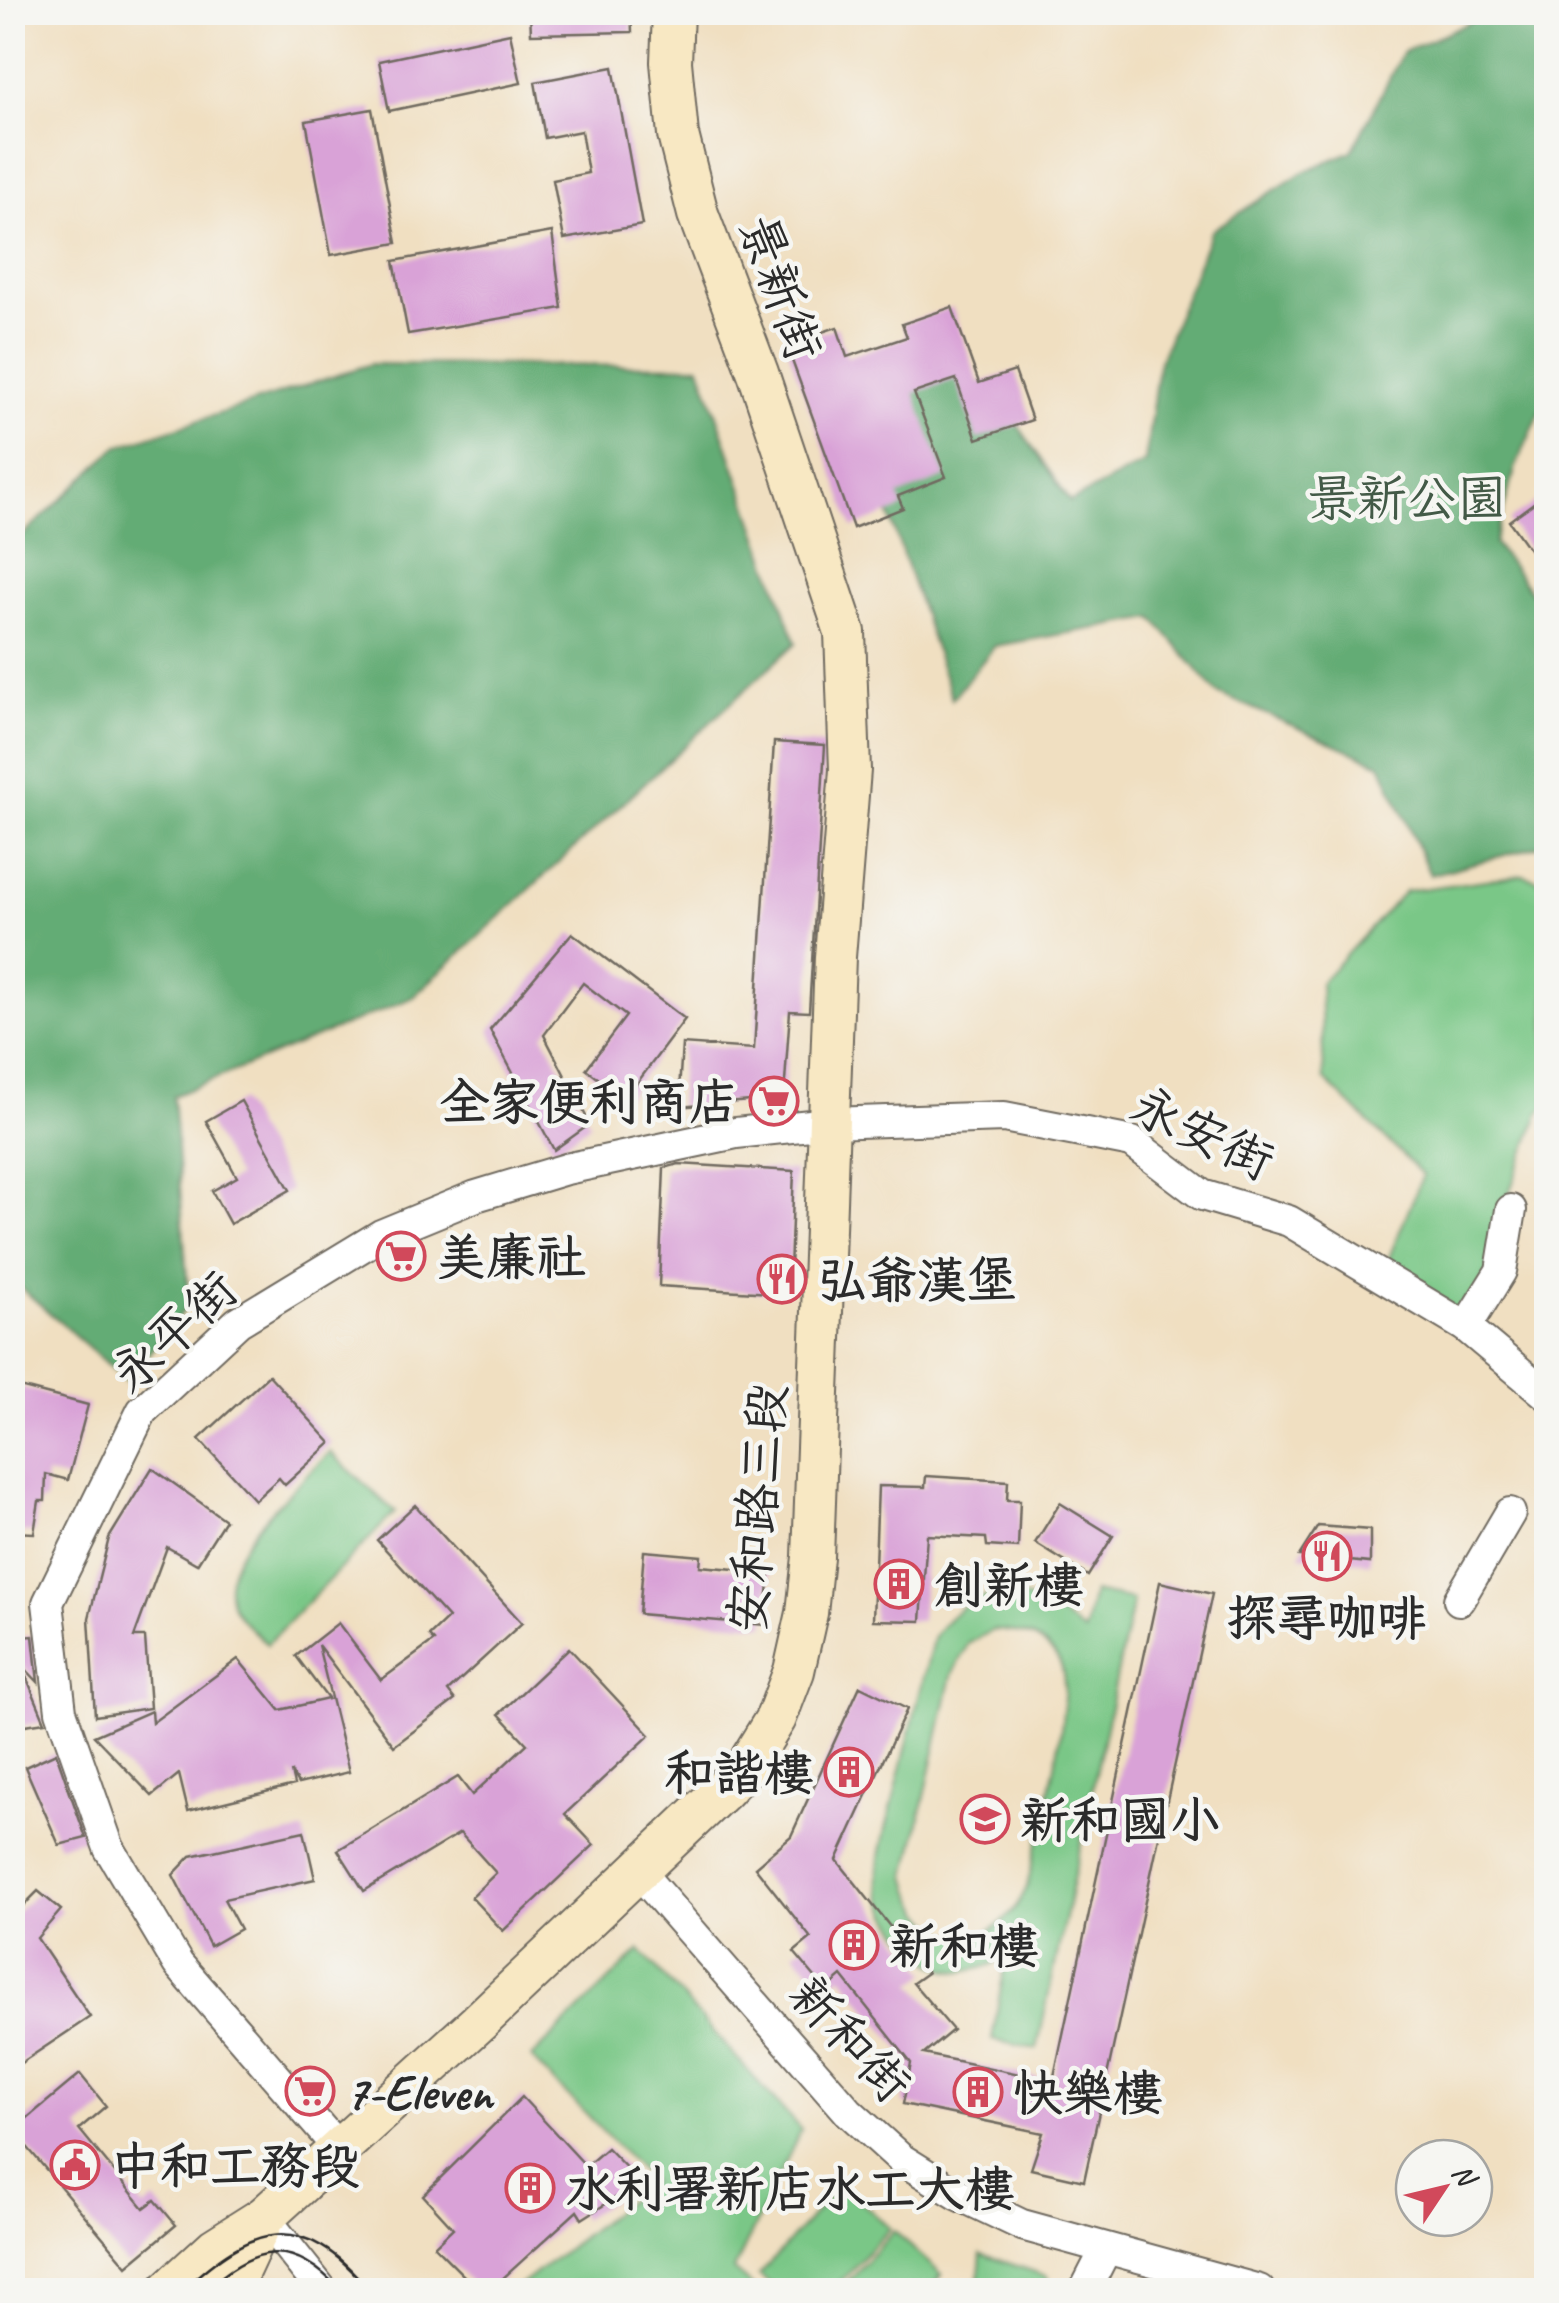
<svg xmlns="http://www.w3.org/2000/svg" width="1559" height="2303" font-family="Caveat,'LXGW WenKai TC',sans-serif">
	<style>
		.green { fill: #7ac787; stroke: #527959; stroke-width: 2.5; fill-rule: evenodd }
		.forest { fill: #63ac74; stroke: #476c50; stroke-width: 2.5 }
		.building { fill: #d9a2d7 }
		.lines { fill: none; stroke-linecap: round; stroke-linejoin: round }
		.street-casing { stroke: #706a60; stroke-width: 34 }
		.secondary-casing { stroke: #706a60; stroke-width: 44 }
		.street { stroke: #fff; stroke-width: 30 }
		.secondary { stroke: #f8e8c3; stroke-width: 40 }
		.tram { stroke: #2b2b2b; stroke-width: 2.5 }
		.labels { text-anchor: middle; stroke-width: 9; stroke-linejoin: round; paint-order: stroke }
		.street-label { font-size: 50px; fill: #2b2b2b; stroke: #f6f6f2 }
		.park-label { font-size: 50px; fill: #435a47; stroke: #f6f6f2 }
		.poi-label { font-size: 50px; font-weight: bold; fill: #2b2b2b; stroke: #f6f6f2; text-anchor: start }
	</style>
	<rect width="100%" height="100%" fill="#f6f6f2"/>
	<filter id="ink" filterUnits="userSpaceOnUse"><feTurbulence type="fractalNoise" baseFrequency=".01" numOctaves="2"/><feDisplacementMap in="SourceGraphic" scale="20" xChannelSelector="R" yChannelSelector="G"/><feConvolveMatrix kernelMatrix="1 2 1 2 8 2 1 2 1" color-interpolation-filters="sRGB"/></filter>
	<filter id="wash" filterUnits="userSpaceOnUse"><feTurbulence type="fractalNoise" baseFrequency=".0048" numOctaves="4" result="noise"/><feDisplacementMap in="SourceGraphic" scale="40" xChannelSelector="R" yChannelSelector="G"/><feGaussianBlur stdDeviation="2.25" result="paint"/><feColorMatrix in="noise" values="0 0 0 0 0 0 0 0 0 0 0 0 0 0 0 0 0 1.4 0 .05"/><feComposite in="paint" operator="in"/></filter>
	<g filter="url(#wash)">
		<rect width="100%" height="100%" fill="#f0dfc1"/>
		<g class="green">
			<path d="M 1523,875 L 1546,883 L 1546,1107 L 1539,1114 L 1504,1206 L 1503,1255 L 1460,1315 L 1385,1267 L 1423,1175 L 1324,1079 L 1320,983 L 1405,891 Z"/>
			<path d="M 330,1452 L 395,1512 L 267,1644 C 254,1631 238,1620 231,1602 C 214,1554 299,1485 330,1452 Z"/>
			<path d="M 1093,1592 L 1133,1600 L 1037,2049 L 992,2040 L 1006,1958 C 977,1973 949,1979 922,1955 C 902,1937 882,1911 879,1884 C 876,1856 889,1821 895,1793 C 908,1741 921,1688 934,1636 C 982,1570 1030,1590 1084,1633 ZM 993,1630 C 1020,1631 1044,1636 1059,1661 C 1079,1695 1036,1844 1027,1887 C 995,1958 925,1951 907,1876 L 952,1675 L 968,1644 Z"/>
			<path d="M 640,1950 L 801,2130 L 734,2270 L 756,2290 L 514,2290 L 652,2182 L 531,2058 Z"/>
			<path d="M 841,2184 L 890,2228 L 833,2290 L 777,2290 L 759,2275 Z"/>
			<path d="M 894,2231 L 942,2275 L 928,2290 L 840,2290 Z"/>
			<path d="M 981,2254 L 1047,2276 L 1050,2290 L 978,2290 Z"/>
		</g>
		<g class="forest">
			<path d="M 1490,13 L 1546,13 L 1546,399 L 1516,466 L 1494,543 L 1546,612 L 1546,844 L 1430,875 L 1381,764 L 1217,693 L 1153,618 L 995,646 L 952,699 L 846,388 L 920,363 L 992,387 L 1070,502 L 1145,462 L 1158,365 L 1211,231 L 1303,172 L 1352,151 L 1403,52 Z"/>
			<path d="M 371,364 L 700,366 L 796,643 L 412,998 L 173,1096 L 189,1304 L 127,1381 L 13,1281 L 13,545 L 117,447 Z"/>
		</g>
		<g id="blocks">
			<g class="building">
				<path d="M 530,12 L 631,12 L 632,32 L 531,34 Z"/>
				<path d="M 510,33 L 521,83 L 389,111 L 379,61 Z"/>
				<path d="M 613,67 L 642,225 L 564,239 L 553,180 L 588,173 L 581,131 L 545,138 L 535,82 Z"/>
				<path d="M 372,109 L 397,243 L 331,255 L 306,121 Z"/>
				<path d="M 552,232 L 562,308 L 408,334 L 394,261 Z"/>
				<path d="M 952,307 L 979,383 L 1015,371 L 1032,420 L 977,439 L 956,379 L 914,393 L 946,477 L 898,496 L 903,508 L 853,528 L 786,344 L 837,327 L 847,357 L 907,337 L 902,324 Z"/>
				<path d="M 1546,494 L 1546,573 L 1509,521 Z"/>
				<path d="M 774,742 L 825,745 L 809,1012 L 790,1011 L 785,1082 L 776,1099 L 678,1107 L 682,1044 L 754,1049 Z"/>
				<path d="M 572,933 L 685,1019 L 625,1099 L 586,1069 L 626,1016 L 583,983 L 544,1035 L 590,1124 L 554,1150 L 490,1030 Z"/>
				<path d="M 241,1101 L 290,1190 L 230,1224 L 212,1191 L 237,1177 L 206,1121 Z"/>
				<path d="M 679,1164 L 794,1171 L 789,1294 L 659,1286 L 664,1168 Z"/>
				<path d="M 269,1375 L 331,1443 L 285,1485 L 279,1478 L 255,1500 L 199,1439 Z"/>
				<path d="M 12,1385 L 88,1405 L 68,1480 L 46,1474 L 45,1501 L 39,1501 L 34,1533 L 12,1532 Z"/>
				<path d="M 152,1468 L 225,1520 L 197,1564 L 167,1547 L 134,1637 L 145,1637 L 150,1708 L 95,1716 L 89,1618 L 109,1538 Z"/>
				<path d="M 926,1476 L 1008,1481 L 1007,1500 L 1020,1500 L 1018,1548 L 987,1546 L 986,1538 L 927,1535 L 921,1621 L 873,1620 L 878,1486 L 925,1487 Z"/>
				<path d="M 1060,1503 L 1113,1536 L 1088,1576 L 1035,1543 Z"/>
				<path d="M 415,1505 L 522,1623 L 448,1691 L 455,1700 L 394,1746 L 318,1645 L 349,1772 L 298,1784 L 291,1772 L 294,1785 L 188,1811 L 179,1774 L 152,1796 L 94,1736 L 151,1711 L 152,1723 L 238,1659 L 280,1710 L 328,1699 L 296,1656 L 338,1623 L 381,1680 L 434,1641 L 429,1636 L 448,1618 L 377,1540 Z"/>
				<path d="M 1318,1526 L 1370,1530 L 1370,1563 L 1299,1556 Z"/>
				<path d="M 644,1551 L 701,1556 L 700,1566 L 770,1572 L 765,1625 L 639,1614 Z"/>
				<path d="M 1160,1582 L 1212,1594 L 1084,2181 L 1031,2169 L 1043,2133 L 903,2104 L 911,2063 L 842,1976 L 826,1990 L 794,1952 L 811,1938 L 755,1867 L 791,1836 L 860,1686 L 907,1709 L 837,1860 L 927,1973 L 913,1983 L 953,2030 L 924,2054 L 1053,2081 Z"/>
				<path d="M 33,1636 L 38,1682 L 21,1664 L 45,1722 L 12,1727 L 12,1638 Z"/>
				<path d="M 569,1648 L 650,1735 L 565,1814 L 594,1845 L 503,1931 L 471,1897 L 496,1873 L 460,1833 L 364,1891 L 338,1850 L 458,1777 L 472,1795 L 527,1744 L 499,1714 Z"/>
				<path d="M 56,1753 L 86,1838 L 59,1845 L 25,1767 Z"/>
				<path d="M 304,1831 L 315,1879 L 224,1899 L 240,1929 L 210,1946 L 173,1875 L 191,1856 Z"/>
				<path d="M 38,1891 L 61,1910 L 37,1938 L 90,2017 L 12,2069 L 12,1917 Z"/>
				<path d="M 80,2074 L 106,2106 L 79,2129 L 144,2208 L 155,2200 L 176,2225 L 127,2266 L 13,2130 Z"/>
				<path d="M 522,2097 L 586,2166 L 607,2148 L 640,2182 L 582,2219 L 577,2211 L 490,2290 L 478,2290 L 434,2246 L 453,2228 L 423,2195 Z"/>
			</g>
		</g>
	</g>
	<g filter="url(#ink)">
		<use href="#blocks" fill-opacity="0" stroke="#706a60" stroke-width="2.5"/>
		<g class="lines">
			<g class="street-casing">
				<g id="street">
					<path d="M 1466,1327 L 1501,1271 L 1511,1210"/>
					<path d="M 1459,1600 L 1510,1513"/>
					<path d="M 638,1871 L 848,2111 L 901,2159 L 959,2195 L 1022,2225 L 1259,2290"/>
					<path d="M 339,2149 L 178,1964 L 109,1848 L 61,1711 L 48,1603 L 142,1411 L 238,1322 L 381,1235 L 476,1196 L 566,1169 L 736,1133 L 829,1123 L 1004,1117 L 1132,1142 L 1202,1195 L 1289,1221 L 1466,1327 L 1546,1394"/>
					<path d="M 264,2217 L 322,2290"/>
					<path d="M 1085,2290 L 1105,2251"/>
				</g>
			</g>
			<g class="secondary-casing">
				<g id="secondary">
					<path d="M 169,2290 L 215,2248 L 264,2217 L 478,2023 L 724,1789 L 749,1762 L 776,1718 L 794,1671 L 807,1613 L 813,1557 L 835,957 L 850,770 L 845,632 L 758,373 L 698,214 L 678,135 L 671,62 L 673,12"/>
					<path d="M 220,2290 L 238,2273 L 264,2217"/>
				</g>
			</g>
			<use href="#street" class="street"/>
			<use href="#secondary" class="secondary"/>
			<g class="tram">
				<path d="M 182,2290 C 253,2224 302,2208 369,2290"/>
				<path d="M 206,2290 C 255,2244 293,2238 340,2290"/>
			</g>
		</g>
	</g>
	<defs>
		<g id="supermarket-ring" transform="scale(2.5)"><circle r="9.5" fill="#f6f6f2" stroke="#d1495b" stroke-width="1.5"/><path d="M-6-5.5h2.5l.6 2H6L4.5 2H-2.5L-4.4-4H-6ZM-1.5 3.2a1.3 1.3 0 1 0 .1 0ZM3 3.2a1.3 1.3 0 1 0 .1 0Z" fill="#d1495b"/></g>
		<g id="restaurant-ring" transform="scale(2.5)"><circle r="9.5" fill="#f6f6f2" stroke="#d1495b" stroke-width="1.5"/><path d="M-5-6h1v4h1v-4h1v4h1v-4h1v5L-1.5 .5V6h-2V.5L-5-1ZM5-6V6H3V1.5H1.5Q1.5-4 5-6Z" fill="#d1495b"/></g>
		<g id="building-ring" transform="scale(2.5)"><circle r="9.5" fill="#f6f6f2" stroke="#d1495b" stroke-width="1.5"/><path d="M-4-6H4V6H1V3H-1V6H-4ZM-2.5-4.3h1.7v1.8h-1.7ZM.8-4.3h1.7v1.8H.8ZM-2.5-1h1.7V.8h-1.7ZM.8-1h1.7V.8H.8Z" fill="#d1495b"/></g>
		<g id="school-ring" transform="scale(2.5)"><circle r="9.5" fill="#f6f6f2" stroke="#d1495b" stroke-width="1.5"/><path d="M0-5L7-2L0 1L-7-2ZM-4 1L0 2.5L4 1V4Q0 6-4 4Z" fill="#d1495b"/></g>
		<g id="civic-ring" transform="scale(2.5)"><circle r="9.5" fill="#f6f6f2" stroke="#d1495b" stroke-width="1.5"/><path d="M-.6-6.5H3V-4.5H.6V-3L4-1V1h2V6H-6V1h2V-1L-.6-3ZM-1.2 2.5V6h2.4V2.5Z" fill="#d1495b"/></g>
	</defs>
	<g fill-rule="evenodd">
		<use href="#supermarket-ring" x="774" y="1101"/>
		<use href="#supermarket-ring" x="401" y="1256"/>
		<use href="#restaurant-ring" x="782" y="1279"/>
		<use href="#restaurant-ring" x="1327" y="1556"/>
		<use href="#building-ring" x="899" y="1584"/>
		<use href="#building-ring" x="849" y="1772"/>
		<use href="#school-ring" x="985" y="1819"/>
		<use href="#building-ring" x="854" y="1945"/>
		<use href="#supermarket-ring" x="310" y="2091"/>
		<use href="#building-ring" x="978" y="2092"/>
		<use href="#civic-ring" x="75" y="2165"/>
		<use href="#building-ring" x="530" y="2188"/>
	</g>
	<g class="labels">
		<g class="street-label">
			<text transform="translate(782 287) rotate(70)" y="18">景新街</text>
			<text transform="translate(1203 1132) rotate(25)" y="18">永安街</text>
			<text transform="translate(173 1331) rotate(-43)" y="18">永平街</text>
			<text transform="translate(756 1508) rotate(-85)" y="18">安和路三段</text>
			<text transform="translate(851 2038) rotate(47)" y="18">新和街</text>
		</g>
		<g class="park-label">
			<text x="1407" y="515">景新公園</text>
		</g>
		<g class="poi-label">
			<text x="739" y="1119" text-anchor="end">全家便利商店</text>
			<text x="436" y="1274">美廉社</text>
			<text x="817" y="1297">弘爺漢堡</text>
			<text x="934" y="1602">創新樓</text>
			<text x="1327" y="1635" text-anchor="middle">探尋咖啡</text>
			<text x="814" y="1790" text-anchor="end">和諧樓</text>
			<text x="1020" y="1837">新和國小</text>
			<text x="889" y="1963">新和樓</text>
			<text x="345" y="2109">7-Eleven</text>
			<text x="1013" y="2110">快樂樓</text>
			<text x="110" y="2183">中和工務段</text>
			<text x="565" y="2206">水利署新店水工大樓</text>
		</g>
	</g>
	<rect width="1559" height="2303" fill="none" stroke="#f6f6f2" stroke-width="50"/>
	<g transform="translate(1444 2188) rotate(55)"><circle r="48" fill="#f6f6f2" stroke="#a5a5a2" stroke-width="2.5"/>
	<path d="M0-8L18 38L0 25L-18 38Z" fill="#d1495b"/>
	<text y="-15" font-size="28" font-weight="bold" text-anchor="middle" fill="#2b2b2b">N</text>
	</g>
</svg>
